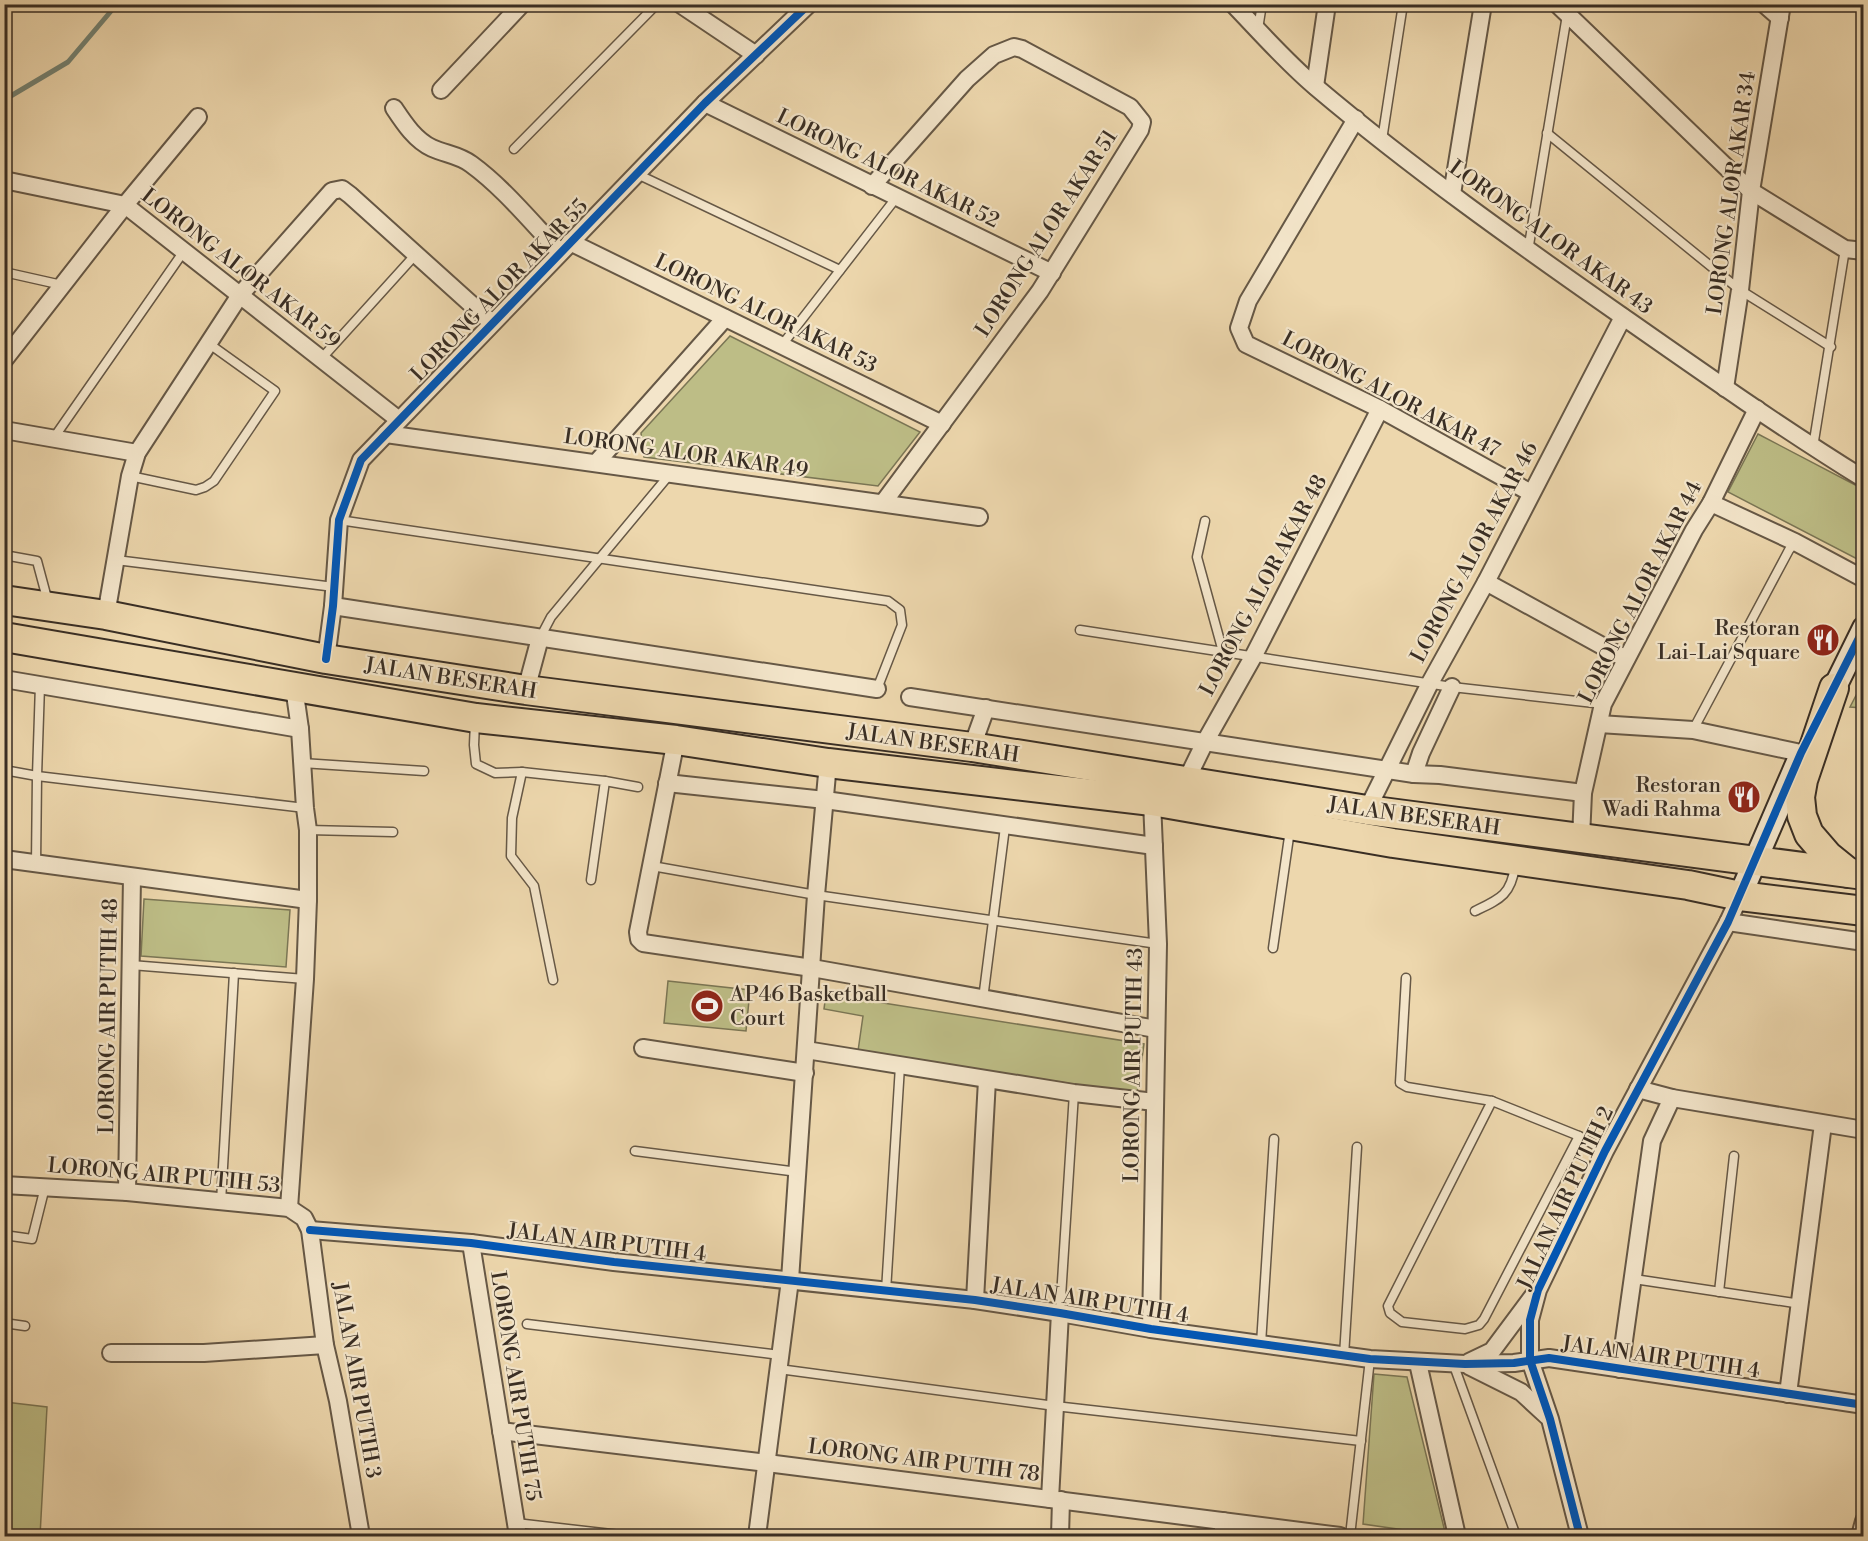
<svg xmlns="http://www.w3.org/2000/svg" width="1868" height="1541" font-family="'Libre Bodoni',serif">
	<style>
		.green { fill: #bdbd86; stroke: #7b7655; stroke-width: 1.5 }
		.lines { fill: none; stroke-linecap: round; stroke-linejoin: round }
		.stream { stroke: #738273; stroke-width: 5 }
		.lane-casing { stroke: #665846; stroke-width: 11 }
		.street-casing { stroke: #665846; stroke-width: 20 }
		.secondary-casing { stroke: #392e24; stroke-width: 26 }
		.highway-casing { stroke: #392e24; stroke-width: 32 }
		.lane { stroke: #f3e5ca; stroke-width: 8 }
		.street { stroke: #f3e5ca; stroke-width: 16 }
		.secondary { stroke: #f3e5ca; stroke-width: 22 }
		.highway { stroke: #edd7ad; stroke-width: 28 }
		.cycleway-casing { stroke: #f3e5ca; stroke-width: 11 }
		.cycleway { stroke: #0057b8; stroke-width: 8 }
		.labels { text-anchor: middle; stroke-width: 4.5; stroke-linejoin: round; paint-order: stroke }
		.street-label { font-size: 21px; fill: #392e24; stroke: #f3e5ca }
		.poi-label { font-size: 21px; fill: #392e24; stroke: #f3e5ca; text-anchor: end }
	</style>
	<rect width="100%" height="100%" fill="#edd7ad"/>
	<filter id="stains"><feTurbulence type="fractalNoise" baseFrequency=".00333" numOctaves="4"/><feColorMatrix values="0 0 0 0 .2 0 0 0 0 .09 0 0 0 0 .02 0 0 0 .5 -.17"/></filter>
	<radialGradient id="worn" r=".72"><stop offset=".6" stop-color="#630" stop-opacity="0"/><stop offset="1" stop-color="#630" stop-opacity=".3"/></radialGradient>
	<g class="green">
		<path d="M 730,336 L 920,432 L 878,486 L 644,457 L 641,433 Z"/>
		<path d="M 1758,434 L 1863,489 L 1863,562 L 1728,492 Z"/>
		<path d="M 1863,682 L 1863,708 L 1850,707 Z"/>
		<path d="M 144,899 L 290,910 L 286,967 L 141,956 Z"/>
		<path d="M 668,981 L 750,990 L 746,1031 L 664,1023 Z"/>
		<path d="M 826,994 L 1144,1044 L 1137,1094 L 858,1051 L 863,1016 L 824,1009 Z"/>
		<path d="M 1374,1374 L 1407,1377 L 1446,1536 L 1363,1524 Z"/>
		<path d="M 5,1402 L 47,1407 L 40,1536 L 5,1536 Z"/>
	</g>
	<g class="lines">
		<path class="stream" d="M 4,100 L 68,62 L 117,4"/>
		<g class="lane-casing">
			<g id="lane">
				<path d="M 1258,29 L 1262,4"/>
				<path d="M 1547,133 L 1740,290 L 1831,347"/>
				<path d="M 1382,140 L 1403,4"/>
				<path d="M 514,149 L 657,4"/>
				<path d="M 637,174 L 840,270"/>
				<path d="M 1528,251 L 1567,15"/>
				<path d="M 4,272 L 62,285"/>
				<path d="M 782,345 L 896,198"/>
				<path d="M 321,359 L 416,254"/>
				<path d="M 53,439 L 184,251"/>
				<path d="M 1813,447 L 1845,249"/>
				<path d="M 130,476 L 196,490 L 205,487 L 214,481 L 275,391 L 208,343"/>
				<path d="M 339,520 L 888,601 L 900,610 L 902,625 L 877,689"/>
				<path d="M 1205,521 L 1197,557 L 1223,652"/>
				<path d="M 4,555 L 37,561 L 48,602"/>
				<path d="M 116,560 L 334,587"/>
				<path d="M 1080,630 L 1452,687 L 1603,704"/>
				<path d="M 540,638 L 551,617 L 670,474"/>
				<path d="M 475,722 L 474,745 L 476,764 L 495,773 L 522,772 L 512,818 L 511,856 L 534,886 L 553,980"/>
				<path d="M 1693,730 L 1789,550 L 1795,542"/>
				<path d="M 302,763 L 424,771"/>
				<path d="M 4,770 L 37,776 L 305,808"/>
				<path d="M 522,772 L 605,781 L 591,880"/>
				<path d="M 605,781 L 638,787"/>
				<path d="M 308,830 L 393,832"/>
				<path d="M 36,864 L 37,776 L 40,685"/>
				<path d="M 652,866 L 816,895 L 1158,944"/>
				<path d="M 1475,911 C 1500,899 1511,895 1515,866"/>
				<path d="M 1273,948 L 1290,830"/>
				<path d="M 131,965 L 305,979"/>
				<path d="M 1406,978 L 1400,1083 L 1407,1087 L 1492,1101 L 1579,1136 L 1605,1151"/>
				<path d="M 983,999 L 1005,827"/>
				<path d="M 1492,1101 L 1388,1306 L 1390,1313 L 1402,1322 L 1465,1329 L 1479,1325 L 1484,1319 L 1579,1136"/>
				<path d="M 635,1151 L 798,1172"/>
				<path d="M 221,1202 L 234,973"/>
				<path d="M 4,1235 L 32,1239 L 45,1187"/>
				<path d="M 1634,1279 L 1801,1304"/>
				<path d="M 886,1291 L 900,1066"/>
				<path d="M 1719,1292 L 1734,1156"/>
				<path d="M 1060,1313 L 1074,1093"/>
				<path d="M 4,1323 L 25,1326"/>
				<path d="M 527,1324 L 780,1355"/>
				<path d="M 1261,1344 L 1274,1139"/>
				<path d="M 1344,1356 L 1357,1147"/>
				<path d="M 1453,1363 L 1516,1536"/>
				<path d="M 779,1369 L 1055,1406 L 1361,1441"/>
				<path d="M 516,1523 L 629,1536"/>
				<path d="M 1350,1536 L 1370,1359"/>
			</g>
		</g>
		<g class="street-casing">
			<g id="street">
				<path d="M 680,4 L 756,55"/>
				<path d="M 1233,4 C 1260,32 1287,63 1317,88 C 1413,169 1516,242 1619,314 C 1699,370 1780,427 1864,479"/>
				<path d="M 1557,4 L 1751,191 L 1845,249 L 1864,251"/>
				<path d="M 1764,4 L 1780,18"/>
				<path d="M 1315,86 L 1327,4"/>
				<path d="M 441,90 L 522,4"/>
				<path d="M 705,103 L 1052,273"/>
				<path d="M 394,108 C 404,123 415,140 432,148 C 445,154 459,155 471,164 C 504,188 532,223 560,252"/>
				<path d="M 1356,119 L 1248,301 L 1239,328 L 1246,344 L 1380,409 L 1531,493"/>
				<path d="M 4,180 L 125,205 L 399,420"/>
				<path d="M 872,186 L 967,79 L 994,55 L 1014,47 L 1022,49 L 1130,107 L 1142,122 L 1140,130 L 1040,291 L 883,503"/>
				<path d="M 1452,194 L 1483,4"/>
				<path d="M 570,242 L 942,424"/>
				<path d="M 4,360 L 125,205 L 198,117"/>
				<path d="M 1725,388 L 1740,290 L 1751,191 L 1782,4"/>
				<path d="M 4,430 L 137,453"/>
				<path d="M 386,434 L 979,517"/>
				<path d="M 596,463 L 725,318"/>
				<path d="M 1711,503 L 1795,542 L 1864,579"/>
				<path d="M 1486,582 L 1626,659"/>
				<path d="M 333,606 L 877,689"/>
				<path d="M 106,615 L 130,476 L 137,453 L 240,295 L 332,191 L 342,189 L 350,195 L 492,323"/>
				<path d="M 326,659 L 333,606 L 339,520 L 361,460 L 705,103 L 809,4"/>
				<path d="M 4,679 L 300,729"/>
				<path d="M 526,690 L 540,638"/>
				<path d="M 910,697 L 1414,774 L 1440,775 L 1583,793"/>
				<path d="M 1599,724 L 1693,730 L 1801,753"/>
				<path d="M 676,740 L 638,932 L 639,939 L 643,943 L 812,968 L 1156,1029"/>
				<path d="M 972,747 L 986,708"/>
				<path d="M 1414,774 L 1421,753 L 1452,687"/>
				<path d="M 1186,781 L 1205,742 L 1253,657 L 1380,409"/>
				<path d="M 667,783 L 825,800 L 1154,846"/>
				<path d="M 1367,810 L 1430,683 L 1486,582 L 1623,317"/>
				<path d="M 1581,838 L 1583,793 L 1603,704 L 1694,530 L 1711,503 L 1757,409"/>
				<path d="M 4,859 L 308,900"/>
				<path d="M 1728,922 L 1864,942"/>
				<path d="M 643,1048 L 805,1073"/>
				<path d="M 806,1050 L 1074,1093 L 1155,1102"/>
				<path d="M 1638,1089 L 1672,1098 L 1864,1130"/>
				<path d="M 4,1185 L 127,1192 L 289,1208 L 304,1218 L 310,1230 L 325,1345 L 338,1401 L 361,1536"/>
				<path d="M 127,1192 L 132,877"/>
				<path d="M 289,1208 L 305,979 L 308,900 L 308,830 L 305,808 L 300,729 L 294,687"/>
				<path d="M 310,1230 L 471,1243 L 614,1262 L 975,1300 L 1060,1313 L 1151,1329 L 1370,1359 L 1465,1364 L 1514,1363 L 1549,1358 L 1864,1405"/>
				<path d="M 471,1243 L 518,1536"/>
				<path d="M 975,1300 L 987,1080"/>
				<path d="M 1151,1329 L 1158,944 L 1152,801"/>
				<path d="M 111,1353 L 204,1353 L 325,1345"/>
				<path d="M 1469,1362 L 1492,1351 L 1533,1296"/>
				<path d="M 1418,1363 L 1457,1536"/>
				<path d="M 1469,1366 L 1521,1392 L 1547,1416"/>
				<path d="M 1620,1369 L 1652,1141 L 1672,1098"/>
				<path d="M 1788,1394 L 1823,1124"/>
				<path d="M 501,1431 L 767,1463 L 1340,1536"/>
				<path d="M 1050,1499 L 1060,1313"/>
				<path d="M 757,1536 L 790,1280 L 816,895 L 828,763"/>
				<path d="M 1060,1536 L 1061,1500"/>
				<path d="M 1223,1536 L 1223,1521"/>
				<path d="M 1580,1536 L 1550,1419 L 1530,1360 L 1530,1320 L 1538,1290 L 1605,1151 L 1728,922 L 1740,896"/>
				<path d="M 1860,1536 L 1864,1521"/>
			</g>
		</g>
		<g class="secondary-casing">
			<g id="secondary">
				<path d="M 1827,703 L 1864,628"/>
				<path d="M 1740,896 L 1800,757"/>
			</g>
		</g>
		<g class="highway-casing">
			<g id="highway">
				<path d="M 4,600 L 106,615 L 326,659 L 526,690 L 972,747 L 1367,810 L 1864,875"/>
				<path d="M 4,637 L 476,718 L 676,740 L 828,763 L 1152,801 L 1393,843 L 1688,885 L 1740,896 L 1864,911"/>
				<path d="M 1834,688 L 1803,780 L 1800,797 L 1802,816 L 1809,834 L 1828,856 L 1849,873"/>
			</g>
		</g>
		<use href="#lane" class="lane"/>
		<use href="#street" class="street"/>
		<use href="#secondary" class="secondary"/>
		<use href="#highway" class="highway"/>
		<g class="cycleway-casing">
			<g id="cycleway">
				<path d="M 326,659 L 333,606 L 339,520 L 361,460 L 705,103 L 809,4"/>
				<path d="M 310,1230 L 471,1243 L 614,1262 L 975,1300 L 1060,1313 L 1151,1329 L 1370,1359 L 1465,1364 L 1514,1363 L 1549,1358 L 1864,1405"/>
				<path d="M 1580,1536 L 1550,1419 L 1530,1360 L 1530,1320 L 1538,1290 L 1605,1151 L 1728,922 L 1801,753 L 1864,628"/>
			</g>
		</g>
		<use href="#cycleway" class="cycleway"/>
	</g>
	<defs>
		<g id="restaurant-disc" transform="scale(1.725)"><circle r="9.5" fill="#8f2418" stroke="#f3e5ca"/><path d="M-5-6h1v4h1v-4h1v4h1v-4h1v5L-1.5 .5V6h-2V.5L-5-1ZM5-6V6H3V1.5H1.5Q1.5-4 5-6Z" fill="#fff"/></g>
		<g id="stadium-disc" transform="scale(1.725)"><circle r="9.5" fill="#8f2418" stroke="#f3e5ca"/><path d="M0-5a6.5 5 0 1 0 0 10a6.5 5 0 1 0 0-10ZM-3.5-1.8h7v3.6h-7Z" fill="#fff"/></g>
	</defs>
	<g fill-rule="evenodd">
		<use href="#restaurant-disc" x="1823" y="640"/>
		<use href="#restaurant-disc" x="1744" y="797"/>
		<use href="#stadium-disc" x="707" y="1006"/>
	</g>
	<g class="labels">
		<g class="street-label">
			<text transform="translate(888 168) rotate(26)" y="7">LORONG ALOR AKAR 52</text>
			<text transform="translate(1731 193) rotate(-82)" y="7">LORONG ALOR AKAR 34</text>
			<text transform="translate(1046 233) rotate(-57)" y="7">LORONG ALOR AKAR 51</text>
			<text transform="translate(1551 237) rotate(36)" y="7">LORONG ALOR AKAR 43</text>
			<text transform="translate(241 268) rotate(38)" y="7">LORONG ALOR AKAR 59</text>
			<text transform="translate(499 290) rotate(-46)" y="7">LORONG ALOR AKAR 55</text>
			<text transform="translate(766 313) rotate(26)" y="7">LORONG ALOR AKAR 53</text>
			<text transform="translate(1391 394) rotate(28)" y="7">LORONG ALOR AKAR 47</text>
			<text transform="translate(686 453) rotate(8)" y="7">LORONG ALOR AKAR 49</text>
			<text transform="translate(1474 552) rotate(-62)" y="7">LORONG ALOR AKAR 46</text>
			<text transform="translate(1263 585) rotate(-62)" y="7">LORONG ALOR AKAR 48</text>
			<text transform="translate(1640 592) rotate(-63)" y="7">LORONG ALOR AKAR 44</text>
			<text transform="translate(451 678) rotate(9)" y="7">JALAN BESERAH</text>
			<text transform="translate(933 743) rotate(8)" y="7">JALAN BESERAH</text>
			<text transform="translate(1414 816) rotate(8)" y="7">JALAN BESERAH</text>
			<text transform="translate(108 1016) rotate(-89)" y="7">LORONG AIR PUTIH 48</text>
			<text transform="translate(1133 1065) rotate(-89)" y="7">LORONG AIR PUTIH 43</text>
			<text transform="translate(164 1175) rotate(5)" y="7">LORONG AIR PUTIH 53</text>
			<text transform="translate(1565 1198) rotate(-65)" y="7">JALAN AIR PUTIH 2</text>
			<text transform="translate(607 1242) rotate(7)" y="7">JALAN AIR PUTIH 4</text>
			<text transform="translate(1090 1300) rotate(9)" y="7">JALAN AIR PUTIH 4</text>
			<text transform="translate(1661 1357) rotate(8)" y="7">JALAN AIR PUTIH 4</text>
			<text transform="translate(357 1380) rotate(80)" y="7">JALAN AIR PUTIH 3</text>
			<text transform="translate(516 1386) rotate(81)" y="7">LORONG AIR PUTIH 75</text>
			<text transform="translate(924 1460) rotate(7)" y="7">LORONG AIR PUTIH 78</text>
		</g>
		<g class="poi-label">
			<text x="1800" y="635">Restoran<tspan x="1800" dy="24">Lai-Lai Square</tspan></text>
			<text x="1721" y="792">Restoran<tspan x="1721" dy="24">Wadi Rahma</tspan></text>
			<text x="730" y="1001" text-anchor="start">AP46 Basketball<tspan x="730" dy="24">Court</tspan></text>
		</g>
	</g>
	<rect width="1868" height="1541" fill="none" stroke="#edd7ad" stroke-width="24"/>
	<rect x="6" y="6" width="1856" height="1529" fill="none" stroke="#392e24" stroke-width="3"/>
	<rect x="12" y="12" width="1844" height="1517" fill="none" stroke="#392e24" stroke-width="1.5"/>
	<rect width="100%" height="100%" filter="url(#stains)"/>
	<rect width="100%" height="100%" fill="url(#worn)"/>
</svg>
